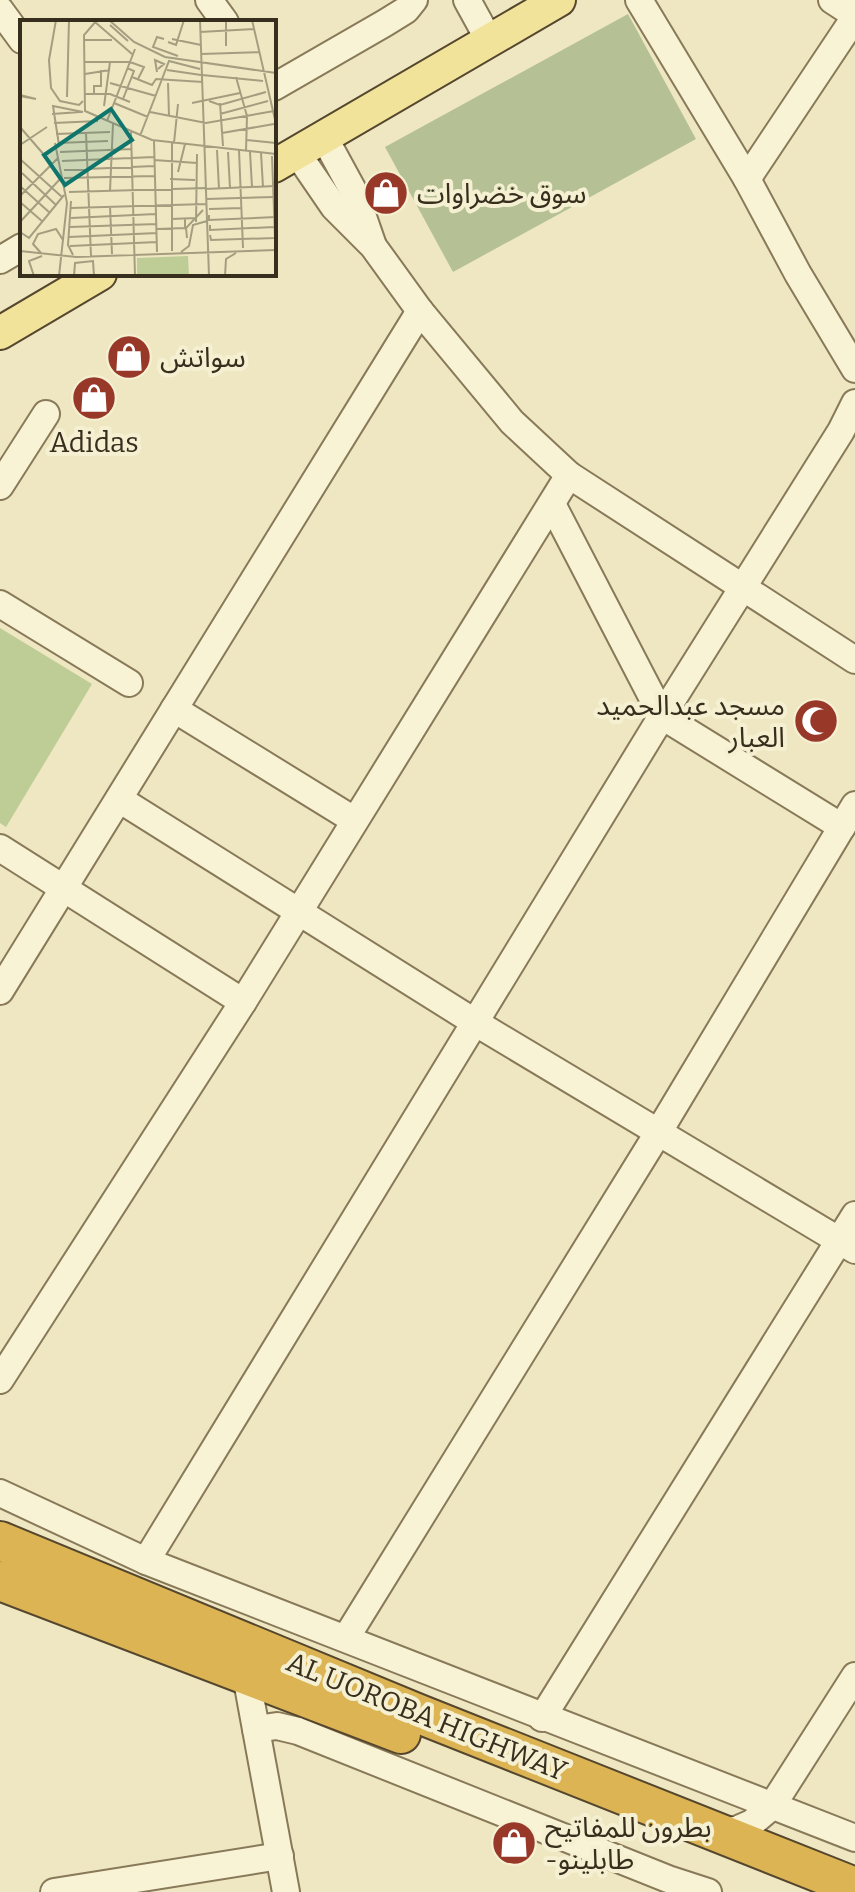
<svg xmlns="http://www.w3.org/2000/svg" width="855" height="1892" font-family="Bitter,'Noto Sans Arabic',serif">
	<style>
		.green { fill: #becc96 }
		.cemetery { fill: #b5c195 }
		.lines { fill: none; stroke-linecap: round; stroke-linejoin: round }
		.minor-casing { stroke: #887959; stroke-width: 30 }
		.major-casing { stroke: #55462e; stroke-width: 36 }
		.highway-casing { stroke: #55462e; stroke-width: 42 }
		.minor { stroke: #f9f3d5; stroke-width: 26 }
		.major { stroke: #f1e39a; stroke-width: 32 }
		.highway { stroke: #ddb453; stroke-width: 38 }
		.labels { text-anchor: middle; stroke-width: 8; stroke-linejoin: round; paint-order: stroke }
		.poi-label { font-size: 28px; fill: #382e1e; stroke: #f5f0d2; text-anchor: start }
		.street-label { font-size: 28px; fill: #382e1e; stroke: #f5f0d2 }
		.inset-road { fill: none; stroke: #a59d80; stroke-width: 2 }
		.view { fill: #0f766e; fill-opacity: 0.15; stroke: #0f766e; stroke-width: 4 }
		.inset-edge { fill: none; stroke: #382e1e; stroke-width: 4 }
	</style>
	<rect width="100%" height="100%" fill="#eee7c2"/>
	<path class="green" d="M 0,628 L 92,684 L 6,827 L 0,823 Z"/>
	<path class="cemetery" d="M 628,14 L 696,139 L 453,272 L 385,147 Z"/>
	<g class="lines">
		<g class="minor-casing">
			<g id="minor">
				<path d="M 209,0 L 225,22"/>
				<path d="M 467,0 L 489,40"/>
				<path d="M 639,0 L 747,179 L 798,274 L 855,369"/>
				<path d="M 832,0 L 855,15"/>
				<path d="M 0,10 L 22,40"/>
				<path d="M 274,87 L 385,23 L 406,10 L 414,0"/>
				<path d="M 324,137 L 355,194 L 372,243"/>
				<path d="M 297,153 L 334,207 L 373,246 L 420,311 L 512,422 L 569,475 L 855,660"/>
				<path d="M 747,179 L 855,17"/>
				<path d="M 0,260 L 22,247"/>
				<path d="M 0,486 L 46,414"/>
				<path d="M 552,504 L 662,716 L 842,827"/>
				<path d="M 0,604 L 129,683"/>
				<path d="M 174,709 L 354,820"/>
				<path d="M 119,799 L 476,1023 L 855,1250"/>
				<path d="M 0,848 L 243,1002"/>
				<path d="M 0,991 L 420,311"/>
				<path d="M 0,1380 L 243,1002 L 569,475"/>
				<path d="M 0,1493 L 146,1561 L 855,1838"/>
				<path d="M 146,1561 L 662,716 L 841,431 L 855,403"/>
				<path d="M 346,1638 L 658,1133 L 855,805"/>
				<path d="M 246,1675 L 286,1892"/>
				<path d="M 542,1718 L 855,1215"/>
				<path d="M 256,1729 L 277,1726 L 298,1731 L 668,1879 L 708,1892"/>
				<path d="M 717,1832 L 736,1830 L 752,1823 L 772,1806 L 855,1676"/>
				<path d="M 54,1892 L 280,1856"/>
			</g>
		</g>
		<g class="major-casing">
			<g id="major">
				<path d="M 274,166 L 559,0"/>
				<path d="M 0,333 L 100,274"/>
			</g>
		</g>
		<g class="highway-casing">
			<g id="highway">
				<path d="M 0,1541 L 419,1714 L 855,1887"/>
				<path d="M 0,1581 L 401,1734"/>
			</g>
		</g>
		<use href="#minor" class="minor"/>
		<use href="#major" class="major"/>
		<use href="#highway" class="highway"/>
	</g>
	<defs>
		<g id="shop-disc" transform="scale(2.3)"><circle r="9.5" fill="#973829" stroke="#f5f0d2"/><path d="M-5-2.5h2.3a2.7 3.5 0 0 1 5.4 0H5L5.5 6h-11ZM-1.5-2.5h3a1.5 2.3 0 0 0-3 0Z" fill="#fff"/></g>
		<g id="mosque-disc" transform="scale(2.3)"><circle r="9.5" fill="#973829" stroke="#f5f0d2"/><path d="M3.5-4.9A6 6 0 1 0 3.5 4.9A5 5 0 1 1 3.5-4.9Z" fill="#fff"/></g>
	</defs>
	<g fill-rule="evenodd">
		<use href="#shop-disc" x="386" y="193"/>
		<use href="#shop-disc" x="129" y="357"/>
		<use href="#shop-disc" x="94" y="398"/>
		<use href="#mosque-disc" x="816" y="721"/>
		<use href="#shop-disc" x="514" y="1843"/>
	</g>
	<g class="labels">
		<g class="poi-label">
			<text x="417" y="203">سوق خضراوات</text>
			<text x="160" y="367">سواتش</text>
			<text x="94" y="452" text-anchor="middle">Adidas</text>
			<text x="785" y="715" text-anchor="end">مسجد عبدالحميد<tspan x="785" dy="32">العبار</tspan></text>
			<text x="545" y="1837">بطرون للمفاتيح<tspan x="545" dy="32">-طابلينو</tspan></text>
		</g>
		<g class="street-label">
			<text transform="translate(427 1716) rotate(22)" y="10">AL UOROBA HIGHWAY</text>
		</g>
	</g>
	<g transform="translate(20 20)">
		<rect width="256" height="256" fill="#eee7c2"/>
		<path d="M 168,236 L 169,256 L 117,256 L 117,238 Z" fill="#becc96"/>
		<path class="inset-road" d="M 36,0 L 29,40 L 31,68 L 40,81 L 59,85 L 63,81M 77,0 L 64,15 L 65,91 L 132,120 L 256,134M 89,0 L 114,22 L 145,37 L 256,53M 180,0 L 189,256M 206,0 L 206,26M 232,0 L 256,104M 75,2 L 112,34M 90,5 L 108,21M 180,12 L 234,9M 144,19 L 137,17 L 133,27 L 158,36M 152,19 L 181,25M 64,20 L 92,20M 148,22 L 156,25 L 164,0M 181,34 L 240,32M 65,42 L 110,42 L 124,47 L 118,59M 147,50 L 181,55M 137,52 L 135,40 L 144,44 L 138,49M 65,54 L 90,50M 182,55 L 243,61M 112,57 L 132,65 L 136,59 L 183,62M 216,57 L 227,96 L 226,131M 90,63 L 136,76M 148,63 L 149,96M 65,74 L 90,74 L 110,82M 74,74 L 74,66 L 81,66 L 81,50M 0,75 L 16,79 L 0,76M 47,77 L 49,0M 103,79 L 114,51 L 107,48M 189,81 L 200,85 L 246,72M 94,83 L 128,97M 172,83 L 220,73M 200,83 L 203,126M 84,86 L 90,42M 130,92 L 186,103 L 254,91M 32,94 L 60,92M 200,94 L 248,81M 87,101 L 115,29M 34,103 L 78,101M 0,107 L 32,144M 111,112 L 115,256M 66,113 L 71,236M 202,113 L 254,104M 36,114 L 90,112M 120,116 L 149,41 L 180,49M 227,120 L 256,123M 134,121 L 137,232M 35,123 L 47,183 L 39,256M 38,123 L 88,121M 152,123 L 152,231M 154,123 L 158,84M 0,125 L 27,107M 39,125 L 33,86 L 63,92M 197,130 L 199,169M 219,130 L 223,228M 40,132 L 112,129M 208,132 L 210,168M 230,132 L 232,167M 241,133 L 243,167M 252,136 L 255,218M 0,139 L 42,177M 134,140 L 177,143M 42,141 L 134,137M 44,150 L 134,146M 158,152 L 165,124M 2,153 L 36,185M 44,158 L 134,156M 150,159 L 175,160M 0,166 L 30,193M 185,169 L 255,166M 90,171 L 93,104M 49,172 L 187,168M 0,176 L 38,138M 187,179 L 255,177M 51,181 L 48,225 L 53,235M 0,182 L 23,202M 90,186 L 92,234M 51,188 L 186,184M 189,189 L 222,188M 189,195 L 189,200 L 256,197M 51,198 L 136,194M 151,199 L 176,198M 0,202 L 41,158M 176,202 L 177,134M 190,205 L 190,210 L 254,207M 50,207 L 137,204M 137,209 L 165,208 L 165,198M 0,212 L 9,218 L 44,175M 190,215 L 191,220 L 255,218M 49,217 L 137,213M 167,218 L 166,208 L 183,190M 50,226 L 137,222M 0,231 L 56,237 L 256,230M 161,232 L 169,226 L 173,205 L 187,201M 21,233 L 13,224 L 18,214 L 36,209 L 43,220M 14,256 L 9,241 L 22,236M 54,256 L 55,243 L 73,241 L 74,256M 205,256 L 206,239 L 216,233"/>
		<path class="view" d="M 91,89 L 112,120 L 45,165 L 24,135 Z"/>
		<rect width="256" height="256" class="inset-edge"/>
	</g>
</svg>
